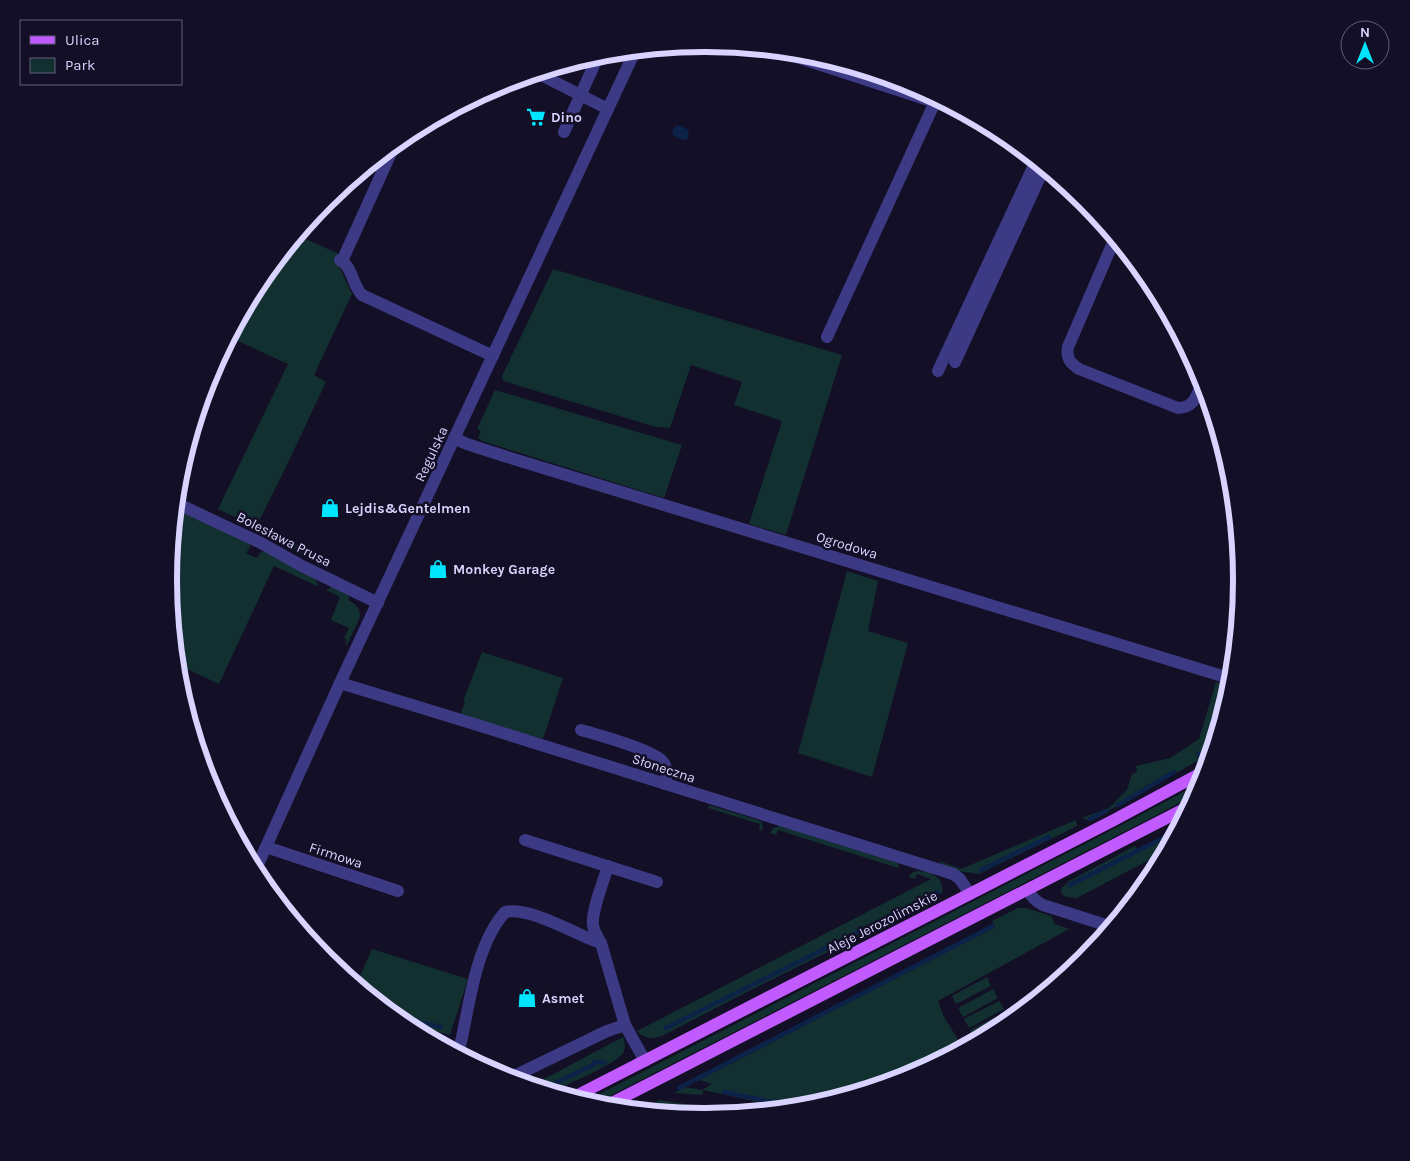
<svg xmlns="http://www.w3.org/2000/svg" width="1410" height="1161" font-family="Karla,sans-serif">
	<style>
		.green { fill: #12302f }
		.water { fill: #0c2248 }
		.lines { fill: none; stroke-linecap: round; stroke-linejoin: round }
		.stream { stroke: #0c2248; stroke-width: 4.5 }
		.minor-tunnel { stroke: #312d47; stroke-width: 12; stroke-dasharray: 12 6; stroke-linecap: butt }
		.minor { stroke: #3d3a85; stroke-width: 12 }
		.major { stroke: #c25bff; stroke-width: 12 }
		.labels { text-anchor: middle; stroke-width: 5; stroke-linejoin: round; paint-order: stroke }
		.poi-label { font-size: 14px; font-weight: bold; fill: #d9d4ff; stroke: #130f26; text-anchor: start }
		.street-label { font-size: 14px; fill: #d9d4ff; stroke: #130f26 }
		.rim { fill: none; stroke: #d9d4ff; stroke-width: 6 }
	</style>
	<rect width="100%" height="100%" fill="#130f26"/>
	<g class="green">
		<path d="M 297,235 L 339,254 L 340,268 L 352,294 L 314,375 L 326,382 L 285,469 L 256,527 L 218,509 L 288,364 L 229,337 L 259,282 Z"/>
		<path d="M 553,269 L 842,355 L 786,535 L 749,524 L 782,421 L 734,405 L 742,382 L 691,365 L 670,428 L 656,427 L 503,381 L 502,376 Z"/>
		<path d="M 495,390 L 682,445 L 664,498 L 482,441 L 478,438 L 481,431 L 477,429 Z"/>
		<path d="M 175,509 L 249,543 L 250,547 L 246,553 L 257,558 L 260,553 L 264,551 L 316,580 L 318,585 L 317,586 L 274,566 L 219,684 L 176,664 L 168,580 Z"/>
		<path d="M 272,534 L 305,549 L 302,554 L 270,536 Z"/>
		<path d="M 847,571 L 878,581 L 868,631 L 908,643 L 872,777 L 798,753 Z"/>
		<path d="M 332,587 L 350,596 L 348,600 C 356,604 360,608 360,617 L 347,645 L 345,644 L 347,640 L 344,638 L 349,628 L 331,620 L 340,597 L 326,590 Z"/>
		<path d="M 482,652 L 563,678 L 543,739 L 460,715 L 465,702 L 463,701 Z"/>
		<path d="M 1216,682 L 1231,687 L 1210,754 L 1090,821 L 1084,819 L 1082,818 L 1109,808 L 1127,790 L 1132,774 L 1137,772 L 1136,766 L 1170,758 L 1199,739 Z"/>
		<path d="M 1202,782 L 1197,793 L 1155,816 L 592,1105 L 584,1102 L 1131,820 Z"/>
		<path d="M 709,805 L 761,821 L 763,827 L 762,831 L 759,829 L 760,824 L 708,808 Z"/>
		<path d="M 1076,820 L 1077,826 L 979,874 L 958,871 L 941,865 L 939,861 L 961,869 Z"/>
		<path d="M 780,826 L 898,863 L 899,864 L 898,868 L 778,830 L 776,835 L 770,833 L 773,828 Z"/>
		<path d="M 1176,833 L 1166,851 L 1077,898 L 1066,897 L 1062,894 L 1061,889 L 1069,881 L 1135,846 L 1137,849 L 1070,883 L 1072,886 Z"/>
		<path d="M 919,871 C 933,872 944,878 942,893 L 862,935 L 743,994 L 664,1035 C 654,1039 645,1040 637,1031 L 931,879 L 917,874 L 915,879 L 908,877 L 913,872 Z"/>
		<path d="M 1018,908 L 1026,908 L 1051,916 L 1055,924 L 1069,929 L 938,1001 L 943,1015 L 963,1048 L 907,1078 L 809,1107 L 791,1109 L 703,1090 L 703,1095 L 674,1093 L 685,1087 L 702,1090 L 712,1084 L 699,1080 L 995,927 L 992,921 Z"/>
		<path d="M 1093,937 L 1100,939 L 1099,942 L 1086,958 Z"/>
		<path d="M 372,949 L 468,979 L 450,1035 L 401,1022 L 356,985 Z"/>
		<path d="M 987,977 L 991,986 L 956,1004 L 952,996 Z"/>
		<path d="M 993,989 L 998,998 L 963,1017 L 958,1008 Z"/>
		<path d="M 999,1001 L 1004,1009 L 969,1028 L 964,1019 Z"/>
		<path d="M 1005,1012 L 1010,1021 L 975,1039 L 970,1030 Z"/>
		<path d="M 623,1037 C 625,1042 626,1048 623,1053 C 617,1064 565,1085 552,1092 L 531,1086 Z"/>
		<path d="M 659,1100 L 745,1113 L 705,1117 L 639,1111 Z"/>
	</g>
	<path class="water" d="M 677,125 L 683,127 L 688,130 L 689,133 L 687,139 L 683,140 L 673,135 L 672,130 Z"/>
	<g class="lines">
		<g class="stream">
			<path d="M 1198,754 L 1204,753 L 1213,747"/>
			<path d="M 1118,805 L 1174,772"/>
			<path d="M 1090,819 L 1106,811"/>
			<path d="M 981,870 L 1049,837"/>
			<path d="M 1070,885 L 1177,831"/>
			<path d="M 395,1017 L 441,1027"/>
			<path d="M 666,1028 L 938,892"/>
			<path d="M 594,1062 L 601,1062 L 605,1063"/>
			<path d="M 679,1088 L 993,926"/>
			<path d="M 543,1089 L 593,1065 L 595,1062"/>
			<path d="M 724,1092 L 803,1108"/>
			<path d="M 636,1110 L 647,1105"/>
		</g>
		<path class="minor-tunnel" d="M 458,1054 L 461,1042"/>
		<g class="minor">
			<path d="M 778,51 L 956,109"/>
			<path d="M 537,73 L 608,109"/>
			<path d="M 564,132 L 599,54"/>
			<path d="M 1115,238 L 1068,347 C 1066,358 1070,363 1079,369 L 1178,408 C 1195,408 1197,394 1203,381"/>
			<path d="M 340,260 C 353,267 352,285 362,295 L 493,356"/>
			<path d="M 342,261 L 395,144"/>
			<path d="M 827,337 L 935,102"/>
			<path d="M 955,362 L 1044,168"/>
			<path d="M 938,371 L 1036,161"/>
			<path d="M 454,438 L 467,444 L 504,456 L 1232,679"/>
			<path d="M 176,503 L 261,543 L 302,566 L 378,603"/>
			<path d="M 340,683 L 471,723 L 953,874 L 960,879 L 970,894"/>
			<path d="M 581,730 C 598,735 654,750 663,762 C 668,768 667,777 665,784"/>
			<path d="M 525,840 L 657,882"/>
			<path d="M 266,847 L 398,891"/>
			<path d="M 608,866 C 604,880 591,912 593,925 C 594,932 598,938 601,943 L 625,1025"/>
			<path d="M 255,871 L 340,683 L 635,51"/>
			<path d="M 1028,890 C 1032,897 1035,901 1043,905 L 1112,927"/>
			<path d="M 461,1042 C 470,1001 476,945 505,912 C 530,906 576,935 601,943"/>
			<path d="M 508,1079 L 607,1031 L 625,1025 L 645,1061"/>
		</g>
		<g class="major">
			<path d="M 572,1098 L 1114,820 L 1205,771"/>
			<path d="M 604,1107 L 1190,806"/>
		</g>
	</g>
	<defs>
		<g id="supermarket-bare" transform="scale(1.5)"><path d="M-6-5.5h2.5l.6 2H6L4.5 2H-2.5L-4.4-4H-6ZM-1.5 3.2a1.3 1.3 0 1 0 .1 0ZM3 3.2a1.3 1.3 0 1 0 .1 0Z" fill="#00e5ff" stroke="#130f26" stroke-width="2.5" paint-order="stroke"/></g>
		<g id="shop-bare" transform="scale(1.5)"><path d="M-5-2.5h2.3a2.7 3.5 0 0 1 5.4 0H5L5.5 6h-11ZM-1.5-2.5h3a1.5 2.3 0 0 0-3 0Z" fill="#00e5ff" stroke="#130f26" stroke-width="2.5" paint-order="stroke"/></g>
	</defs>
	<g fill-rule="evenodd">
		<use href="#supermarket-bare" x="536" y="117"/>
		<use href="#shop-bare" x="330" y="508"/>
		<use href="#shop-bare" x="438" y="569"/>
		<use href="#shop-bare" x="527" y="998"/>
	</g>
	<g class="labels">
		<g class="poi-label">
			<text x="551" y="122">Dino</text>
			<text x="345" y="513">Lejdis&amp;Gentelmen</text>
			<text x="453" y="574">Monkey Garage</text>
			<text x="542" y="1003">Asmet</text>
		</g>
		<g class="street-label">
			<text transform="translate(431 454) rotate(-65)" y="5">Regulska</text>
			<text transform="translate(284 539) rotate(27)" y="5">Bolesława Prusa</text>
			<text transform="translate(847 545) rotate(17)" y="5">Ogrodowa</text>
			<text transform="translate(664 768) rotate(18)" y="5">Słoneczna</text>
			<text transform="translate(336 855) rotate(18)" y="5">Firmowa</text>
			<text transform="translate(882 922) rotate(-27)" y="5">Aleje Jerozolimskie</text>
		</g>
	</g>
	<path d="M0 0H1410V1161H0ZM177 580a528 528 0 1 1 1056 0a528 528 0 1 1-1056 0Z" fill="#130f26" fill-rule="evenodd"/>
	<path class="rim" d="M177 580a528 528 0 1 1 1056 0a528 528 0 1 1-1056 0Z"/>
	<rect x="20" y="20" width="162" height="65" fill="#130f26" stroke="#625e7d"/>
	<rect x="30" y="36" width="25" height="8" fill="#c25bff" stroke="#625e7d"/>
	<text x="65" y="45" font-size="15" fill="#d9d4ff">Ulica</text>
	<rect x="30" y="58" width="25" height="15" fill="#12302f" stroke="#625e7d"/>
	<text x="65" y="70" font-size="15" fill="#d9d4ff">Park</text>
	<g transform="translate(1365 45)"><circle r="24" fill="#130f26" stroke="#625e7d"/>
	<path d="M0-4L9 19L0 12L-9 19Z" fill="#00e5ff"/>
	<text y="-8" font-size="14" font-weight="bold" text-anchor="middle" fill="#d9d4ff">N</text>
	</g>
</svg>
